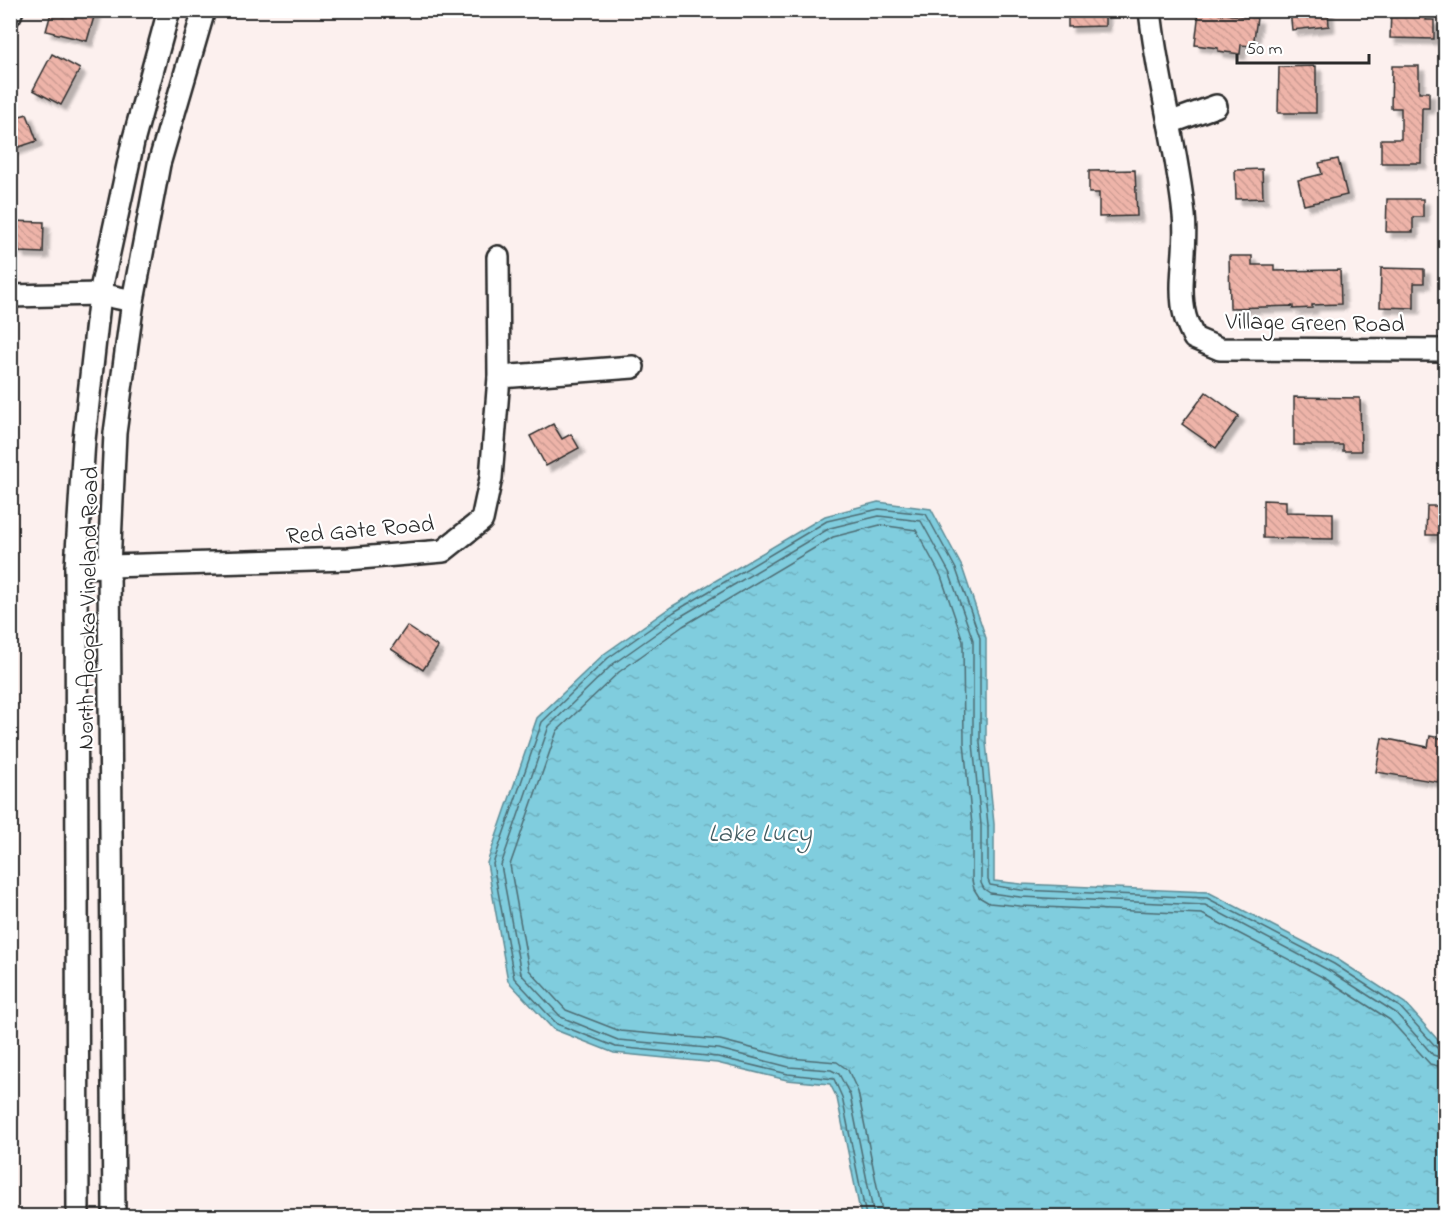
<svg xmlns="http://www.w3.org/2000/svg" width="1456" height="1227" font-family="'Indie Flower',sans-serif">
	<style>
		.water { fill: url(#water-ripples); stroke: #5e8c96; stroke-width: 1.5 }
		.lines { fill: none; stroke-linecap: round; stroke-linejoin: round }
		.shore { stroke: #4d6c73; stroke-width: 1.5 }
		.building { fill: url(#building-back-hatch); stroke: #2b2b2b; stroke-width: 1.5; filter: url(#shadow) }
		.minor-casing { stroke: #2b2b2b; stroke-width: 26 }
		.minor { stroke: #fff; stroke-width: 21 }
		.labels { text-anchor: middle; stroke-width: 4.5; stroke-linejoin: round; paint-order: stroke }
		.street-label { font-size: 24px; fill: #2b2b2b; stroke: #fff }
		.water-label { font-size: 26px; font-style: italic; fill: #445c61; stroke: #fff }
	</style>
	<defs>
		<pattern id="water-ripples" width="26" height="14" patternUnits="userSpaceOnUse" patternTransform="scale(1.5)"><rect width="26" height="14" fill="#80cdde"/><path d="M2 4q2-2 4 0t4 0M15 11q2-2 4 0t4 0" fill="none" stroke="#6fb0bf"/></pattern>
		<pattern id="building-back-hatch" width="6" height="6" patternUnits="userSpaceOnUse" patternTransform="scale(1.5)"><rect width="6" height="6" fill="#eeb4a9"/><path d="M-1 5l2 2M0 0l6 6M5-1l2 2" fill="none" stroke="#cc9b92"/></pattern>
		<filter id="shadow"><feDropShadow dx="5.5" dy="5.5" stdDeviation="1.5" flood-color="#0004"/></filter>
	</defs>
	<rect width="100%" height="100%" fill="#fcf0ee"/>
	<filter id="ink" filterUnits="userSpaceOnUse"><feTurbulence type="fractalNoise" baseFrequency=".0167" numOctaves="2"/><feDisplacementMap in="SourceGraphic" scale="12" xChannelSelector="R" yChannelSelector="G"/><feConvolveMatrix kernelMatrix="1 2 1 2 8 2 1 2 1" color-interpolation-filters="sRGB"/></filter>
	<g filter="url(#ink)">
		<path class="water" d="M 878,502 L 931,509 L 962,567 L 986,638 L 986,742 L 994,824 L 994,881 L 1021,884 L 1208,892 L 1337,959 L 1405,1003 L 1445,1048 L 1445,1216 L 861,1216 L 837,1098 L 830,1084 L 787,1080 L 717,1063 L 614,1053 L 553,1029 L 508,981 L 487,863 L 537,718 L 604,654 L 671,607 L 825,516 Z"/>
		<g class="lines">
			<g class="shore">
				<path d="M 866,1216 L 842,1097 L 834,1079 L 788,1074 L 718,1057 L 616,1047 L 557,1024 L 514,978 L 493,864 L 542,722 L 608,658 L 674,612 L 827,521 L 879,509 L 926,514 L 956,569 L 980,638 L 980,743 L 988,825 L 988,880 L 990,885 L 1021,890 L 1207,898 L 1334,964 L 1400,1007 L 1439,1050 L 1446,1052"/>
				<path d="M 874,1216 L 850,1095 L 839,1074 L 831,1070 L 789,1067 L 719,1049 L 618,1040 L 561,1017 L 521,974 L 501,865 L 549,726 L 613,664 L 678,618 L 830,528 L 879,516 L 921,521 L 949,572 L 973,640 L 973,743 L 981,825 L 981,883 L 984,889 L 990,893 L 1020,897 L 1205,905 L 1330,971 L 1396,1013 L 1433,1055 L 1446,1059"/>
				<path d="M 883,1216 L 858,1092 L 848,1070 L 837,1062 L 790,1058 L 720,1040 L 620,1031 L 566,1010 L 529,970 L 510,865 L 557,731 L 619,672 L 683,626 L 833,537 L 880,525 L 916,530 L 941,576 L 963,641 L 964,743 L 972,825 L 972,880 L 974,889 L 979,897 L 989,903 L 1020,906 L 1202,914 L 1326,979 L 1390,1020 L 1430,1064 L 1446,1068"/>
			</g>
		</g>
		<g class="building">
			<path d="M 65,10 L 96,10 L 87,41 L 46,31 L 51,13 L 64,16 Z"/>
			<path d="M 1068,10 L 1105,10 L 1105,26 L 1068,27 Z"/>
			<path d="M 1290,10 L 1328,10 L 1329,26 L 1292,30 Z"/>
			<path d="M 1391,10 L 1426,10 L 1426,20 L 1434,20 L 1434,39 L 1390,38 Z"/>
			<path d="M 1199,11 L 1257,18 L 1253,46 L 1241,45 L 1240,54 L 1218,51 L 1218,48 L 1195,45 Z"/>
			<path d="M 52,54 L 80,69 L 61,105 L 33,90 Z"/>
			<path d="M 1316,66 L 1316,113 L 1278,113 L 1279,67 Z"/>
			<path d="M 1392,66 L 1419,66 L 1419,92 L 1429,92 L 1429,108 L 1422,108 L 1421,163 L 1381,163 L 1381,139 L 1401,139 L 1401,108 L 1391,108 Z"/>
			<path d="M 27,114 L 37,141 L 10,150 L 10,119 Z"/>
			<path d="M 1338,159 L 1347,195 L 1304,205 L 1298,180 L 1322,174 L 1319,163 Z"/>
			<path d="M 1262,169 L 1263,198 L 1236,199 L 1235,170 Z"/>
			<path d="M 1135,170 L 1137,216 L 1099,217 L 1099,193 L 1089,193 L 1089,171 Z"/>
			<path d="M 1387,199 L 1423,199 L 1423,217 L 1413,217 L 1413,232 L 1386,232 Z"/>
			<path d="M 10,221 L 44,222 L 43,253 L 19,252 L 19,248 L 10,248 Z"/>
			<path d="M 1229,256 L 1252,256 L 1252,265 L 1274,265 L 1274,271 L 1340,270 L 1341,304 L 1312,305 L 1312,308 L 1293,309 L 1293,306 L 1230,308 Z"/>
			<path d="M 1381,268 L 1424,269 L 1424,283 L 1414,283 L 1414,308 L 1380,307 Z"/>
			<path d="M 1206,392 L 1239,416 L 1216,448 L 1182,424 Z"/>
			<path d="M 1294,397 L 1360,398 L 1361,451 L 1343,451 L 1343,445 L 1294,445 Z"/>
			<path d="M 553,424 L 562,439 L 571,434 L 579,448 L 546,466 L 530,436 Z"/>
			<path d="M 1263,500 L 1286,501 L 1286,512 L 1333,513 L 1333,539 L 1263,538 Z"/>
			<path d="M 1427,506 L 1445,506 L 1444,535 L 1426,535 Z"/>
			<path d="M 407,626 L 438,647 L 423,670 L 391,649 Z"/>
			<path d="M 1430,736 L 1446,739 L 1446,768 L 1441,767 L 1438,782 L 1376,772 L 1382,738 L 1428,747 Z"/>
		</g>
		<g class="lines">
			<g class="minor-casing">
				<g id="minor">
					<path d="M 1150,10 C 1157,79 1177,146 1184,215 C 1188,248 1177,284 1185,316 C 1187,324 1191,331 1194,338 L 1220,349 L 1446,350"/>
					<path d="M 10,15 L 12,10"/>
					<path d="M 1169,123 L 1216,106"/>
					<path d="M 10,296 L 100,294 L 133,301"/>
					<path d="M 499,377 L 633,367"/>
					<path d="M 76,567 L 348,559 L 443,551 L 482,520 L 491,478 L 499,377 L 498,257"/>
					<path d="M 78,1216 L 76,567 L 84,440 L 100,294 L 133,142 L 169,10"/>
					<path d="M 114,1216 L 109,566 L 115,433 L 133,301 L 159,164 L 204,10"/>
				</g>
			</g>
			<use href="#minor" class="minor"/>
		</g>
	</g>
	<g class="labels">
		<g class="street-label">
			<text transform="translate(1315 322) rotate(1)" y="8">Village Green Road</text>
			<text transform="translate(360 529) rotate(-5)" y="8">Red Gate Road</text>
			<text transform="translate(87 608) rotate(-89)" y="8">North Apopka Vineland Road</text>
		</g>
		<g class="water-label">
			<text x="760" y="841">Lake Lucy</text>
		</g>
	</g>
	<rect width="1456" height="1227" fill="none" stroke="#fff" stroke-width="36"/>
	<rect x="18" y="18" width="1420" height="1191" fill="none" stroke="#2b2b2b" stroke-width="2" filter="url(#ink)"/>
	<path d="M1237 54v9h132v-9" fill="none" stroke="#2b2b2b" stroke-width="3"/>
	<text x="1246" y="54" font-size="18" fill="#2b2b2b" stroke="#ffffff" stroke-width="4.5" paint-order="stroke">50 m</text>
</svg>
